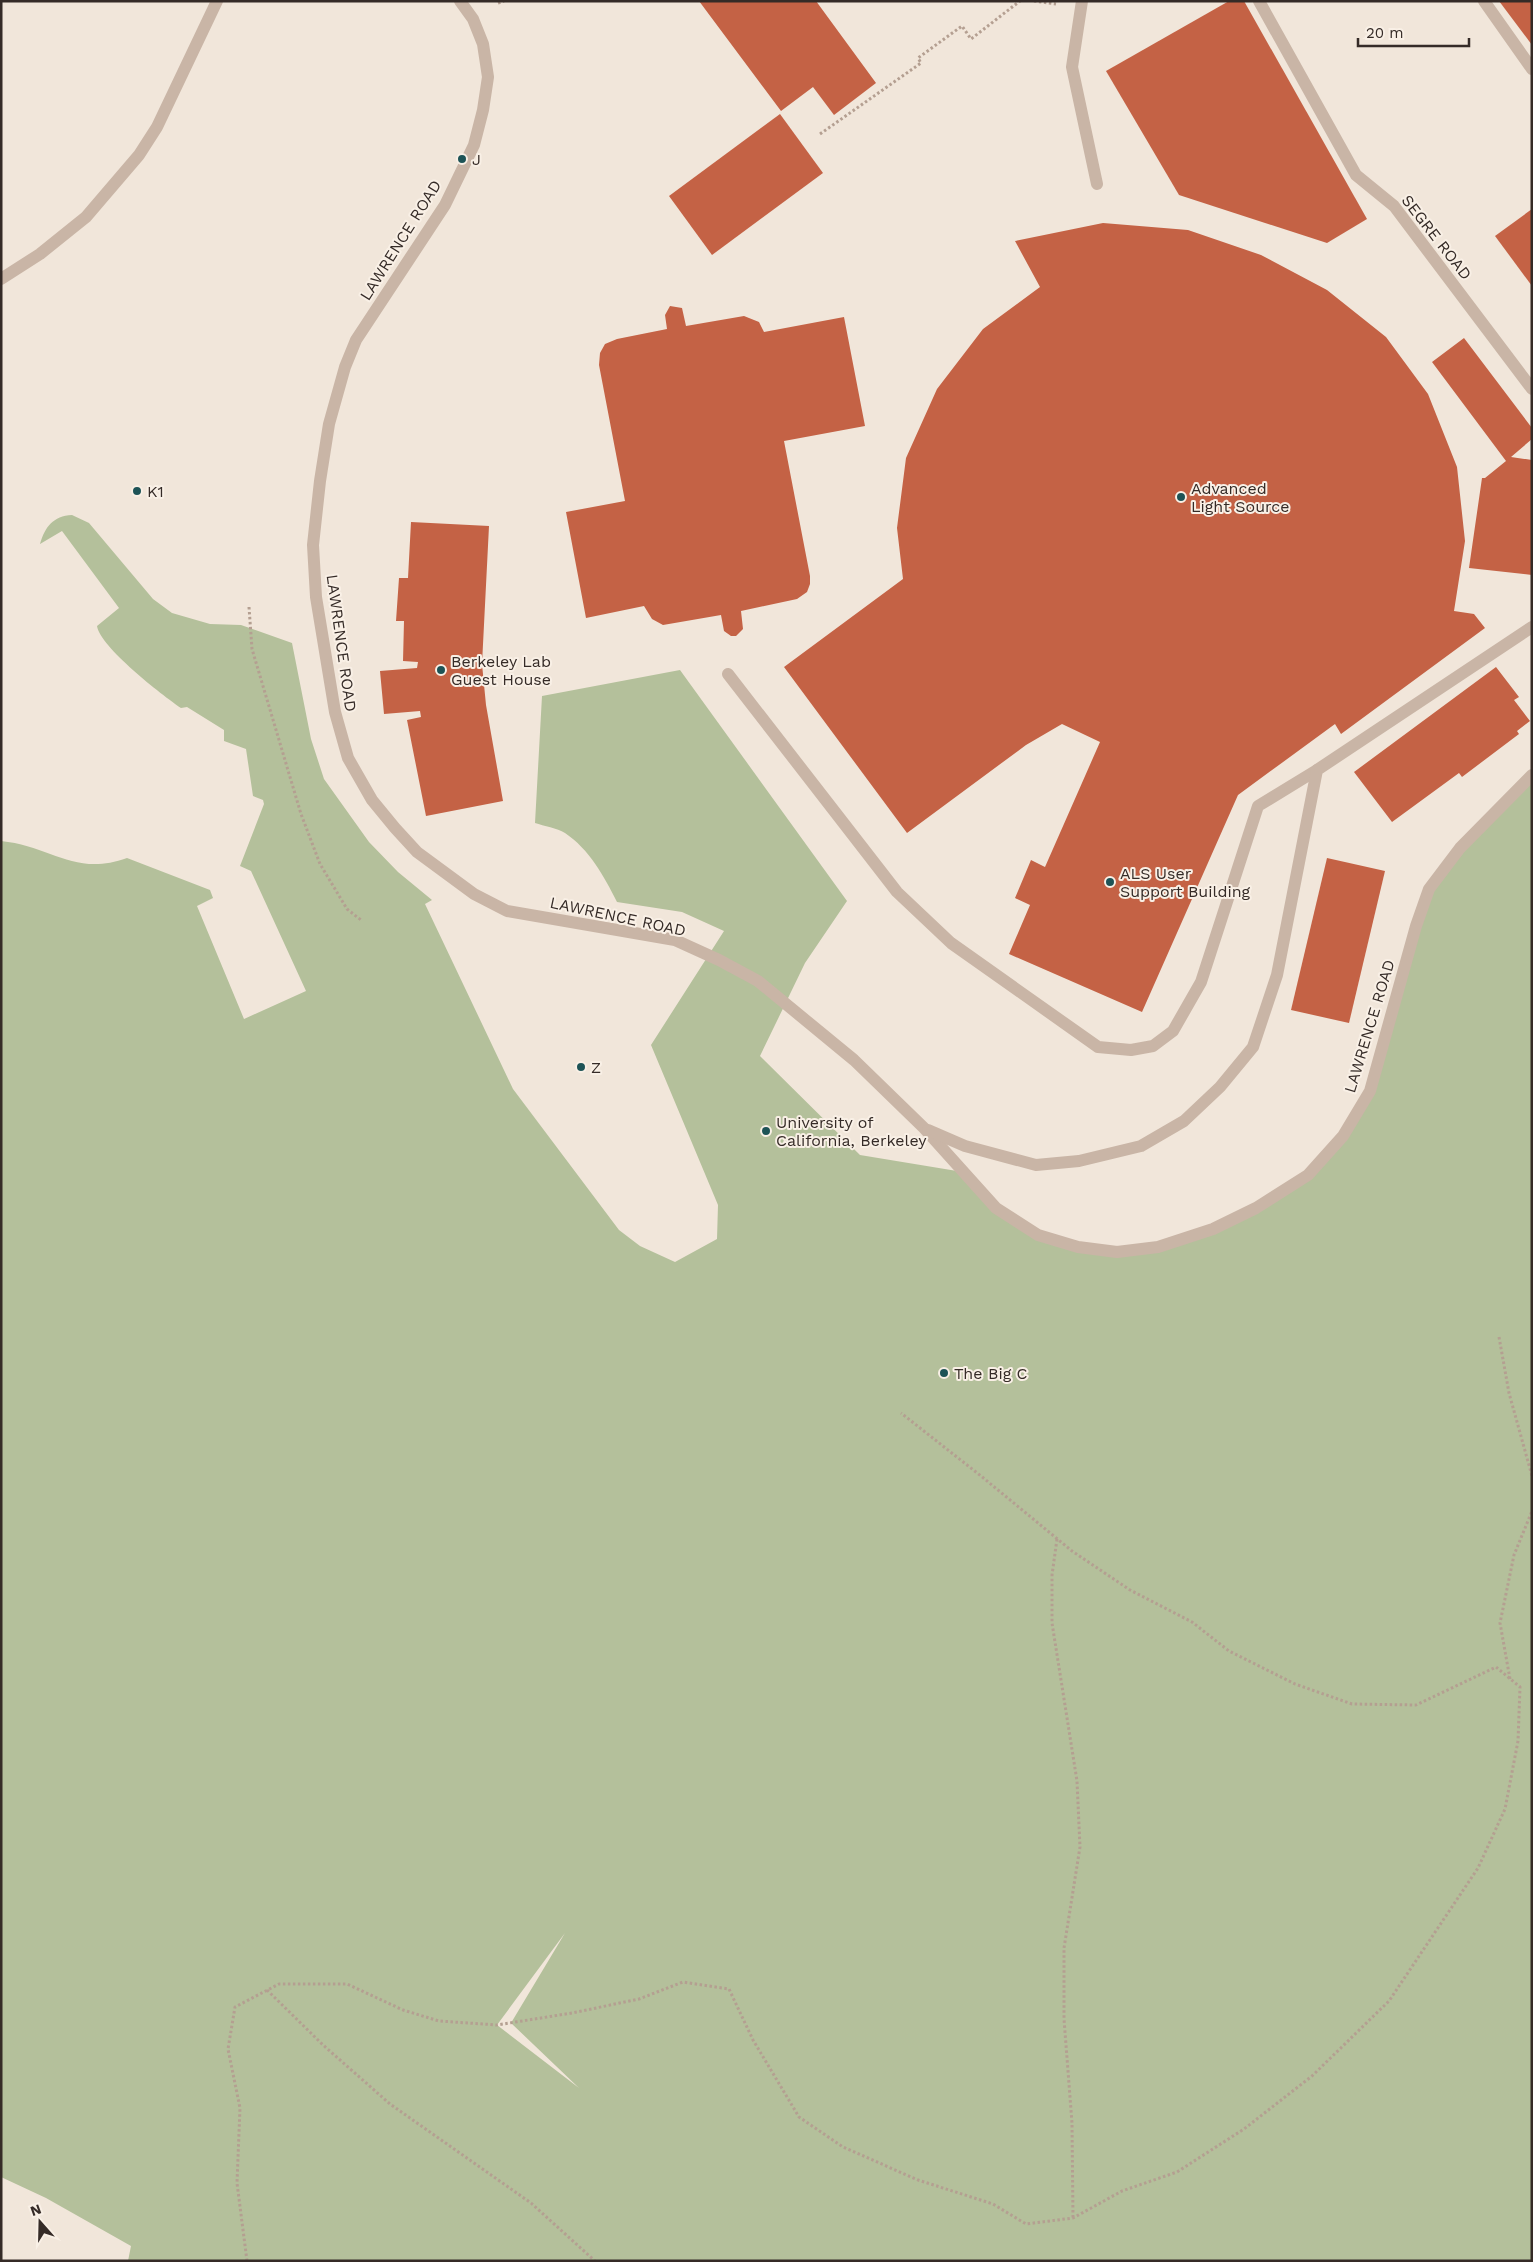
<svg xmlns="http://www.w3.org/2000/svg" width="1533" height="2262" font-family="'Work Sans',sans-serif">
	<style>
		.green { fill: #b4c09b; fill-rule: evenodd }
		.building { fill: #c46245 }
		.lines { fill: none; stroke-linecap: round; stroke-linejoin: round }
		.path { stroke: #b49f91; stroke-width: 3; stroke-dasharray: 2.5 2.5; stroke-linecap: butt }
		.service { stroke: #c9b5a6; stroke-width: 12 }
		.poi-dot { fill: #1d5356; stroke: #f9f0e6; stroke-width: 2 }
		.labels { text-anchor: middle; stroke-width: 4; stroke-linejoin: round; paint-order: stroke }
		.poi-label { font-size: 16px; fill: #352b27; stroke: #f9f0e6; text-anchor: start }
		.street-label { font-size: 16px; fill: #352b27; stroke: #f9f0e6 }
	</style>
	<rect width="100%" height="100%" fill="#f1e6da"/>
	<path class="green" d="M 72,515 L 89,523 L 153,599 L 172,613 L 210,624 L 241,625 L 292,643 L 311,739 L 324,779 L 369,842 L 398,872 L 432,900 L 425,904 L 513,1089 L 619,1230 L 640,1246 L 675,1262 L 717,1239 L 718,1205 L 651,1045 L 724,931 L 682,912 L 617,902 C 604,876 589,849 565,833 C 557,828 544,826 535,823 L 542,696 L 680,670 L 847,901 L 805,963 L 760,1056 L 860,1155 L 963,1172 L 996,1208 L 1038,1235 L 1117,1252 L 1213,1229 L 1308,1175 L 1370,1091 L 1429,889 L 1532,775 L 1532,2261 L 128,2261 L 131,2246 L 46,2198 L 1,2177 L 1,841 C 51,846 75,877 127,858 L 210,890 L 213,898 L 197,906 L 244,1019 L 306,991 L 251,871 L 240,866 L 264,804 L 263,800 L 253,796 L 246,749 L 224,741 L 224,730 L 187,707 L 181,708 C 162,695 100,647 97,626 L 119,608 L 62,531 L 40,544 C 45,527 53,516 72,515 ZM 565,1933 L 511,2023 L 579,2088 L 497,2025 Z"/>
	<g class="building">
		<path d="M 699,1 L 816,1 L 876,83 L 834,115 L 813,87 L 781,111 Z"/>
		<path d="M 1229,1 L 1244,1 L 1367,219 L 1327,243 L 1179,195 L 1106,71 Z"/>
		<path d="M 1499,1 L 1532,1 L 1532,45 Z"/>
		<path d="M 780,114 L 823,173 L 712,255 L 669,196 Z"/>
		<path d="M 1532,209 L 1532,286 L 1495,236 Z"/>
		<path d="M 1103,223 L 1188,230 L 1261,255 L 1327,290 L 1386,337 L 1428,394 L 1457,467 L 1465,541 L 1454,611 L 1474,614 L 1485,628 L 1341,734 L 1335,724 L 1238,795 L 1142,1012 L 1009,954 L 1030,905 L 1015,898 L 1031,860 L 1045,867 L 1100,742 L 1062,724 L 1026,745 L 907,833 L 784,667 L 903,579 L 897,528 L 906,458 L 937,389 L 983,329 L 1040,287 L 1015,241 Z"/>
		<path d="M 670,306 L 682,308 L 686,326 L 744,316 L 759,322 L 764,332 L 844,317 L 865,426 L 784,441 L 810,576 L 810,584 L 807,592 L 797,599 L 741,611 L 743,629 L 736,636 L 731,636 L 724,631 L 721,615 L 663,625 L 652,619 L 644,606 L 586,618 L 566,512 L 625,501 L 599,365 L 600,353 L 605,344 L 617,339 L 667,329 L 665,315 Z"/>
		<path d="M 1464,338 L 1532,428 L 1532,439 L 1511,457 L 1532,460 L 1532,575 L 1469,568 L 1482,478 L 1485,478 L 1506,461 L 1432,362 Z"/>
		<path d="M 411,522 L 489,526 L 482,664 L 486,705 L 503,801 L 426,816 L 407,720 L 421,717 L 420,711 L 384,714 L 380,671 L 417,668 L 418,662 L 403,661 L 404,621 L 396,621 L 399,578 L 408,578 Z"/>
		<path d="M 1496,667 L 1519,697 L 1514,700 L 1530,721 L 1517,731 L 1519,734 L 1462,777 L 1459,773 L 1392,822 L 1354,772 Z"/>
		<path d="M 1327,858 L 1385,871 L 1349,1023 L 1291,1010 Z"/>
	</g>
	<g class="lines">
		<g class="path">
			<path d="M 1034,1 L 1056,4"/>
			<path d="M 498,3 L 504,1"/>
			<path d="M 820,134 L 921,63 L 918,58 L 962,26 L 971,39 L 1020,1"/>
			<path d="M 249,607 L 252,649 L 301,814 L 320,864 L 347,909 L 361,920"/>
			<path d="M 1499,1337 L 1509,1393 L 1532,1476"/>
			<path d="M 1057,1539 L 1052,1575 L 1052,1623 L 1077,1781 L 1080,1847 L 1064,1948 L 1064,2019 L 1072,2123 L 1073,2218"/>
			<path d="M 1510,1679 L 1500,1623 L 1514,1555 L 1532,1511"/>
			<path d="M 267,1990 L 323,2045 L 390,2104 L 531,2203 L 595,2261"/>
			<path d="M 247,2261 L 237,2183 L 240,2108 L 228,2049 L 235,2007 L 279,1984 L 347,1984 L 403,2010 L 439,2021 L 497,2025 L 572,2013 L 639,1999 L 683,1982 L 729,1989 L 753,2040 L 799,2117 L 843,2147 L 918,2180 L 993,2204 L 1026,2224 L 1073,2218 L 1122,2191 L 1177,2172 L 1244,2129 L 1312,2076 L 1389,2001 L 1478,1868 L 1505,1809 L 1518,1741 L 1520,1687 L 1496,1667 L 1416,1705 L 1352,1704 L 1295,1684 L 1229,1651 L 1192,1622 L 1130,1590 L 1072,1551 L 981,1476 L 901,1413"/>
		</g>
		<g class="service">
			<path d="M 460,1 L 473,19 L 483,44 L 488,77 L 483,110 L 474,145 L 445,205 L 356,340 L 345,367 L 329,424 L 320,481 L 313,545 L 316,597 L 335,712 L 348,758 L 372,800 L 395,828 L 417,852 L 474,894 L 507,911 L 675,940 L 719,960 L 758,981 L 854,1060 L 924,1128 L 996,1208 L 1038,1235 L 1078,1247 L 1117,1252 L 1158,1247 L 1213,1229 L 1256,1208 L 1308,1175 L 1343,1136 L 1370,1091 L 1416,926 L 1429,889 L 1460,848 L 1532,775"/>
			<path d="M 1082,1 L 1072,67 L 1097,184"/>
			<path d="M 1259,1 L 1356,175 L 1394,206 L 1532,389"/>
			<path d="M 1484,1 L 1532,69"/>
			<path d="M 1,279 L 40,254 L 86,217 L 139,155 L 157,127 L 217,1"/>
			<path d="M 728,674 L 897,892 L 951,943 L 1098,1047 L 1131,1050 L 1153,1046 L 1173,1031 L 1201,982 L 1258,806 L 1317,770"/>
			<path d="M 928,1130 L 965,1146 L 1036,1165 L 1079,1161 L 1141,1146 L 1184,1121 L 1220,1087 L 1253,1047 L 1277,975 L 1317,770 L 1532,627"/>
		</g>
	</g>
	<g class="poi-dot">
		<circle cx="462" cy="159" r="5"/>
		<circle cx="137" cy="491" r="5"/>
		<circle cx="1181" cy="497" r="5"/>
		<circle cx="441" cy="670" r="5"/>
		<circle cx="1110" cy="882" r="5"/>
		<circle cx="581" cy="1067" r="5"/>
		<circle cx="766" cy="1131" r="5"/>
		<circle cx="944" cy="1373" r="5"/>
	</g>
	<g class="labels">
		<g class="poi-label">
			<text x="472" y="165">J</text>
			<text x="1191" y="494">Advanced<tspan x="1191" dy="18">Light Source</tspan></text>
			<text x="147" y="497">K1</text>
			<text x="451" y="667">Berkeley Lab<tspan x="451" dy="18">Guest House</tspan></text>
			<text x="1120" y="879">ALS User<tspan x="1120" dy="18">Support Building</tspan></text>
			<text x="591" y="1073">Z</text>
			<text x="776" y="1128">University of<tspan x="776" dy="18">California, Berkeley</tspan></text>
			<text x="954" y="1379">The Big C</text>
		</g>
		<g class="street-label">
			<text transform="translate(1437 237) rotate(52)" y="6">SEGRE ROAD</text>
			<text transform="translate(400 240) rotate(-58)" y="6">LAWRENCE ROAD</text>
			<text transform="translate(342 643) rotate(82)" y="6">LAWRENCE ROAD</text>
			<text transform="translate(618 916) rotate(12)" y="6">LAWRENCE ROAD</text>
			<text transform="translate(1369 1026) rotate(-73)" y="6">LAWRENCE ROAD</text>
		</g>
	</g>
	<rect width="1533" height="2262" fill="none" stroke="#352b27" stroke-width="5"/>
	<g transform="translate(40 2222) rotate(340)" stroke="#f9f0e6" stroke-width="4" paint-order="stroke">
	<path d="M0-4L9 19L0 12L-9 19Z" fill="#352b27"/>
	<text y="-8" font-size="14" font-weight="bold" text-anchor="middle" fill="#352b27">N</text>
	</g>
	<path d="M1358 38v8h111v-8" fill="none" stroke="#352b27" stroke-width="2.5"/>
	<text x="1366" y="38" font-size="15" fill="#352b27" stroke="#f9f0e6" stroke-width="4" paint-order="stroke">20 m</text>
</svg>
